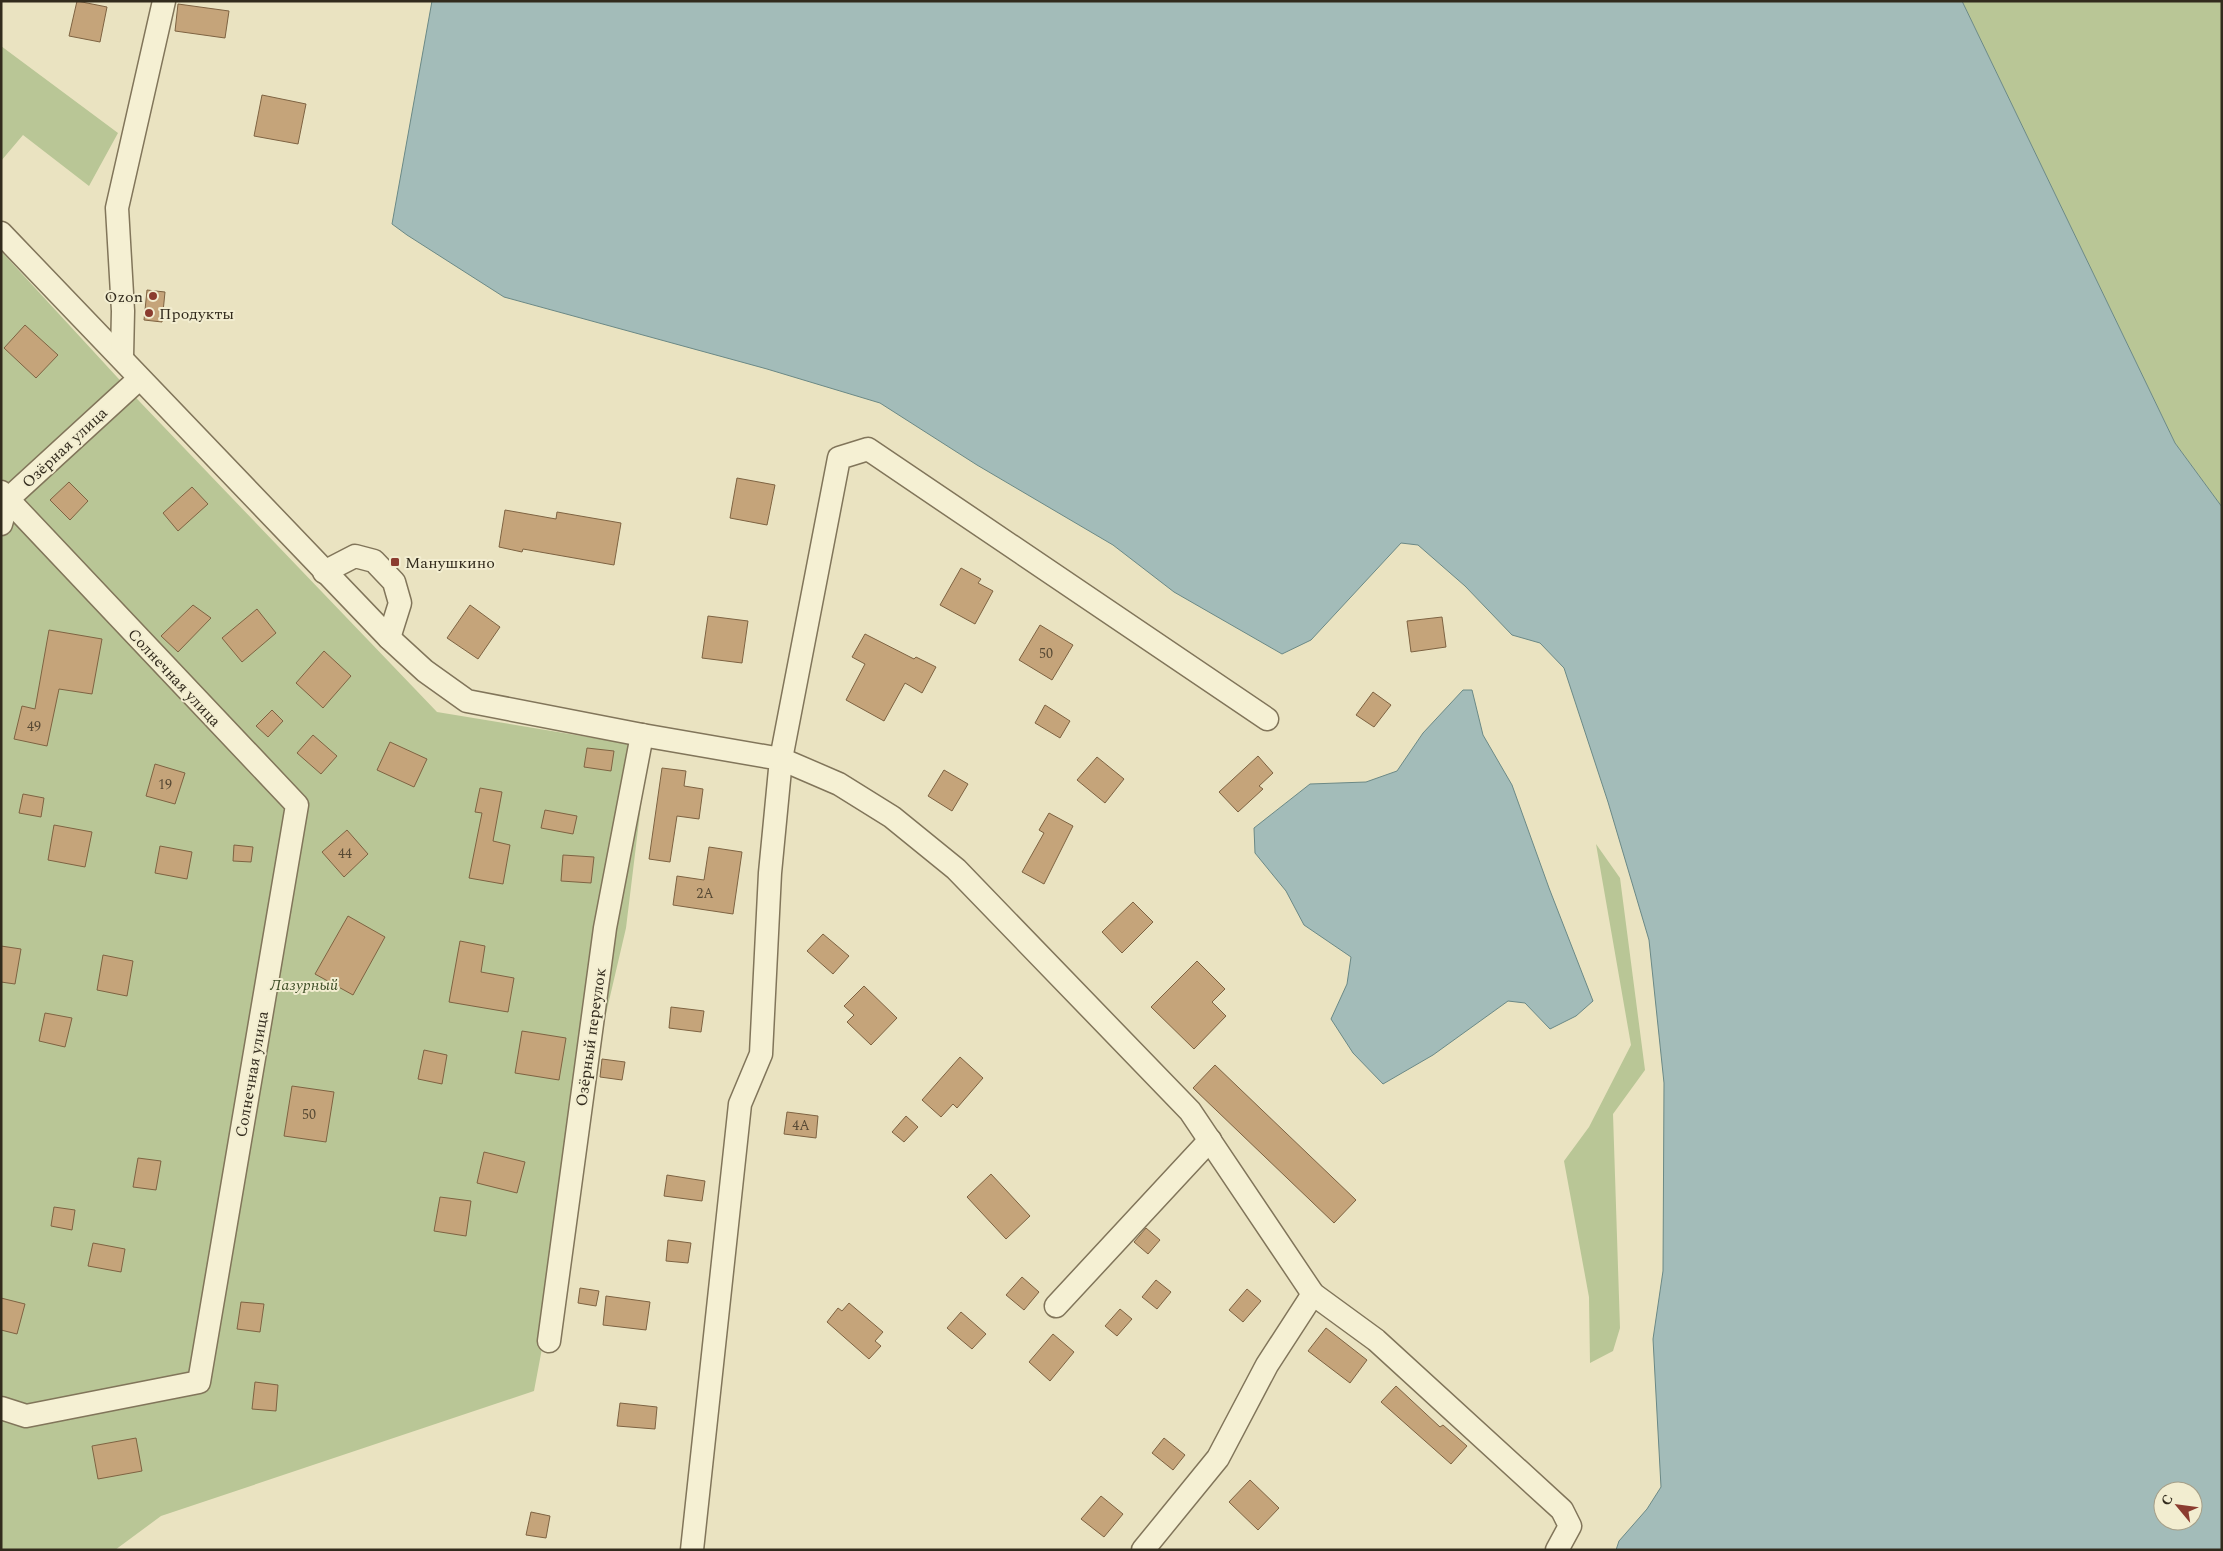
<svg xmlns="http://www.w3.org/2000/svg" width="2223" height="1551" font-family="Spectral,serif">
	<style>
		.green { fill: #b9c696 }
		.water { fill: #a3bcb9; stroke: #6b8986; fill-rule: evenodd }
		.building { fill: #c5a47a; stroke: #7e6342 }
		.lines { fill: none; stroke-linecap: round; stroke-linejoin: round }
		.minor-casing { stroke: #81755a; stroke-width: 25 }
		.minor { stroke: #f5f0d3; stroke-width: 22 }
		.poi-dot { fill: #8b3c2f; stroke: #f2edd0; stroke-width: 2 }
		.labels { text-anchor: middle; stroke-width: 4; stroke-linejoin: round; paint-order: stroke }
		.number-label { font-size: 14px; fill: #574934 }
		.poi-label { font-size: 16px; fill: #322b1d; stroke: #f2edd0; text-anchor: start }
		.street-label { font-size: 16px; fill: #322b1d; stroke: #f2edd0 }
		.park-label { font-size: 16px; font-style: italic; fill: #3d4d25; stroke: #f2edd0 }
	</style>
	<rect width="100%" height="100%" fill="#eae3c1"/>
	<g class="green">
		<path d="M 1962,1 L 2222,1 L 2222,507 L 2175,443 Z"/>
		<path d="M 1,46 L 118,133 L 89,186 L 23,135 L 1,161 Z"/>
		<path d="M 1,251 L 140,402 L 437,712 L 648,747 L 626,928 L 601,1035 L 534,1391 L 161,1516 L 115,1550 L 1,1550 Z"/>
		<path d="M 1596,844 L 1620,878 L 1645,1070 L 1613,1114 L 1620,1328 L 1613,1351 L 1590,1363 L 1589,1297 L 1564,1161 L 1589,1127 L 1631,1045 Z"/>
	</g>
	<g class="water">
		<path d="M 432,1 L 1962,1 L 2175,443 L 2222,507 L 2222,1550 L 1616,1550 L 1619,1541 L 1647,1509 L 1661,1487 L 1653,1339 L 1663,1271 L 1664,1083 L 1649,940 L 1608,802 L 1564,668 L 1540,643 L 1512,635 L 1465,586 L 1418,545 L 1401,543 L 1311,640 L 1282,654 L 1174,592 L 1113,545 L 977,465 L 880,403 L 767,369 L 504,297 L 407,235 L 392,224 ZM 2163,1491 L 2193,1491 L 2193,1521 L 2163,1521 Z"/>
		<path d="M 1463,690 L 1472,690 L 1483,735 L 1512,785 L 1549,888 L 1593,1001 L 1576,1016 L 1550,1029 L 1525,1003 L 1508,1001 L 1433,1055 L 1383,1084 L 1353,1053 L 1331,1019 L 1347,984 L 1351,957 L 1304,925 L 1286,891 L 1255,853 L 1254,828 L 1310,784 L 1366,782 L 1397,771 L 1423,733 Z"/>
	</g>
	<g class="building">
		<path d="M 77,1 L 107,7 L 100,42 L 69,36 Z"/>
		<path d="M 178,4 L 229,11 L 225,38 L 175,31 Z"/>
		<path d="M 262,95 L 306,104 L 298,144 L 254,136 Z"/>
		<path d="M 147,290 L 165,292 L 162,322 L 144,320 Z"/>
		<path d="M 25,325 L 58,355 L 36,378 L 4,348 Z"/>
		<path d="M 737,478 L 775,485 L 767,525 L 730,518 Z"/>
		<path d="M 69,482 L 88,501 L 70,520 L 50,500 Z"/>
		<path d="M 192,487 L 208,504 L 178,531 L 163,513 Z"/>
		<path d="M 505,510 L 556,519 L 557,512 L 621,523 L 614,565 L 523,549 L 522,552 L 499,547 Z"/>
		<path d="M 961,568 L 981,579 L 978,583 L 993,591 L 975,624 L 940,605 Z"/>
		<path d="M 193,605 L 211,618 L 178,652 L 161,636 Z"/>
		<path d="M 470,605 L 500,627 L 478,659 L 447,638 Z"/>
		<path d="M 257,609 L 276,633 L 242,662 L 222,638 Z"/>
		<path d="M 708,616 L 748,621 L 742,663 L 702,658 Z"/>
		<path d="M 1442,617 L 1446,647 L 1411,652 L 1407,621 Z"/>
		<path d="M 1040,625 L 1073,645 L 1052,680 L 1019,660 Z"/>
		<path d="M 49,630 L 102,639 L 92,694 L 59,689 L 47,746 L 14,739 L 22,706 L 35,709 Z"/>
		<path d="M 865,634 L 914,659 L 916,657 L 936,667 L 922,693 L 905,683 L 884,721 L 846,700 L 865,664 L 852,657 Z"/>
		<path d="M 324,651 L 351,676 L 323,708 L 296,683 Z"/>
		<path d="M 1373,692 L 1391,705 L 1374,727 L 1356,715 Z"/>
		<path d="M 1045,705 L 1070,721 L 1060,738 L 1035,723 Z"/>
		<path d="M 272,710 L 283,721 L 268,737 L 256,726 Z"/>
		<path d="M 313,735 L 337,756 L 321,774 L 297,753 Z"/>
		<path d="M 390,742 L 427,759 L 414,787 L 377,770 Z"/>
		<path d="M 587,748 L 614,751 L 611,771 L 584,767 Z"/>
		<path d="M 1258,756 L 1273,773 L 1259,786 L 1263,789 L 1238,812 L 1219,792 Z"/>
		<path d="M 1097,757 L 1124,779 L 1105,803 L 1077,780 Z"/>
		<path d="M 155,764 L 185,773 L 175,804 L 146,796 Z"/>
		<path d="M 662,768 L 686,771 L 684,786 L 703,789 L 699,819 L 677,816 L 670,862 L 649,859 Z"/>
		<path d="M 944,770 L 968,784 L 952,811 L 928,796 Z"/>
		<path d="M 480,788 L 502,792 L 493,841 L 510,845 L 503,884 L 469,878 L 482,813 L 475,812 Z"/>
		<path d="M 23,794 L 44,798 L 41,817 L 19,813 Z"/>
		<path d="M 545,810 L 577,816 L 573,834 L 541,828 Z"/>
		<path d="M 1049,813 L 1073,826 L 1044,884 L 1022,872 L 1044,833 L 1039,830 Z"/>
		<path d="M 54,825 L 92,832 L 85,867 L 48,860 Z"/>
		<path d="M 347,830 L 368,854 L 344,877 L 322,852 Z"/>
		<path d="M 234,845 L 253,847 L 251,862 L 233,861 Z"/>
		<path d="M 160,846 L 192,852 L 187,879 L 155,873 Z"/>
		<path d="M 709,847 L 742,852 L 733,914 L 673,905 L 677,876 L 704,880 Z"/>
		<path d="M 563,855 L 594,857 L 591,883 L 561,881 Z"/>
		<path d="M 1133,902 L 1153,922 L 1122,953 L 1102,932 Z"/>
		<path d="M 348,916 L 385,937 L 353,995 L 315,974 Z"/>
		<path d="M 823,934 L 849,956 L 833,974 L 807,951 Z"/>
		<path d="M 460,941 L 485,946 L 481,972 L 514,978 L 508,1012 L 449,1002 Z"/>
		<path d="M 1,946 L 21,949 L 15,984 L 1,982 Z"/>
		<path d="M 103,955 L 133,961 L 127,996 L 97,990 Z"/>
		<path d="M 1197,961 L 1225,989 L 1212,1002 L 1226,1016 L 1194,1049 L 1151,1007 Z"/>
		<path d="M 864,986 L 897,1018 L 871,1045 L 847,1022 L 854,1015 L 844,1006 Z"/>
		<path d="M 671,1007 L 704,1011 L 701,1032 L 669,1028 Z"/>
		<path d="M 45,1013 L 72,1018 L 65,1047 L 39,1041 Z"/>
		<path d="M 522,1031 L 566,1038 L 559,1080 L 515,1073 Z"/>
		<path d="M 424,1050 L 447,1055 L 442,1084 L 418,1079 Z"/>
		<path d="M 960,1057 L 983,1078 L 957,1108 L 953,1104 L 941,1117 L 922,1100 Z"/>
		<path d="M 602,1059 L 625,1062 L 622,1080 L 600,1077 Z"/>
		<path d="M 1215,1065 L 1356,1200 L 1334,1223 L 1193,1088 Z"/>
		<path d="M 292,1086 L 334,1092 L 326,1142 L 284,1136 Z"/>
		<path d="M 787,1112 L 818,1116 L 816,1138 L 784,1134 Z"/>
		<path d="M 906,1116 L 918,1127 L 904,1142 L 892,1132 Z"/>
		<path d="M 484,1152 L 525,1162 L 517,1193 L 477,1183 Z"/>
		<path d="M 138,1158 L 161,1161 L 156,1190 L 133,1187 Z"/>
		<path d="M 991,1174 L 1030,1216 L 1006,1239 L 967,1197 Z"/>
		<path d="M 667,1175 L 705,1181 L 702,1201 L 664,1196 Z"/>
		<path d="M 440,1197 L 471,1201 L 466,1236 L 434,1231 Z"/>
		<path d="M 54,1207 L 75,1210 L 72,1230 L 51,1226 Z"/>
		<path d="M 1146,1228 L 1160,1240 L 1148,1254 L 1134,1242 Z"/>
		<path d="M 668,1240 L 691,1243 L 688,1263 L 666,1261 Z"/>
		<path d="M 93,1243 L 125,1249 L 121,1272 L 88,1266 Z"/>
		<path d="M 1022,1277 L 1039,1292 L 1024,1310 L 1006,1295 Z"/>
		<path d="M 1156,1280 L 1171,1292 L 1157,1309 L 1142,1297 Z"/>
		<path d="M 580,1288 L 599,1291 L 596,1306 L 578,1303 Z"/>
		<path d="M 1247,1289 L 1261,1301 L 1243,1322 L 1229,1310 Z"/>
		<path d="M 606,1296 L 650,1302 L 646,1330 L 603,1325 Z"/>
		<path d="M 1,1298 L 25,1304 L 17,1334 L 1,1330 Z"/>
		<path d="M 241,1302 L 264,1304 L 260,1332 L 237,1329 Z"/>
		<path d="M 849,1303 L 883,1332 L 875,1341 L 881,1346 L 869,1359 L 827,1322 L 838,1308 L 842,1311 Z"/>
		<path d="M 1120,1309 L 1132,1319 L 1117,1336 L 1105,1326 Z"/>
		<path d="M 961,1312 L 986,1334 L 972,1349 L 947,1328 Z"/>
		<path d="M 1326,1328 L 1367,1360 L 1350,1383 L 1308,1351 Z"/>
		<path d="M 1053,1334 L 1074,1352 L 1050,1381 L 1029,1362 Z"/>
		<path d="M 255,1382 L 278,1385 L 276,1411 L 252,1409 Z"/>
		<path d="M 1396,1386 L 1440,1427 L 1443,1425 L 1467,1446 L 1451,1464 L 1381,1402 Z"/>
		<path d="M 620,1403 L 657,1407 L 655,1429 L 617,1426 Z"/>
		<path d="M 136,1438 L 142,1471 L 98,1479 L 92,1446 Z"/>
		<path d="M 1164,1438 L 1185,1455 L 1173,1470 L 1152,1453 Z"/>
		<path d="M 1250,1480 L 1279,1508 L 1258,1530 L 1229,1502 Z"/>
		<path d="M 1101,1496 L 1123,1514 L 1104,1537 L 1081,1519 Z"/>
		<path d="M 531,1512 L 550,1516 L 546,1538 L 526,1535 Z"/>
	</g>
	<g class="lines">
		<g class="minor-casing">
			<g id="minor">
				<path d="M 1,233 L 389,638 L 425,671 L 467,701 L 642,735 L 781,759 L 770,873 L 761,1054 L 740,1104 L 692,1550"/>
				<path d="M 122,357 L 123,311 L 117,208 L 164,1"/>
				<path d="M 1,492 L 297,805 L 199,1382 L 26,1416 L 1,1408"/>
				<path d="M 1,524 L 8,499 L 139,379"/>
				<path d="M 324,572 L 355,556 L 374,561 L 394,582 L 400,603 L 389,638"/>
				<path d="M 1267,719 L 868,449 L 839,458 L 781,759 L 839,784 L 892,817 L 956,869 L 1190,1111 L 1313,1294 L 1376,1340 L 1562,1510 L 1570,1526 L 1557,1550"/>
				<path d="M 1056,1306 L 1210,1140"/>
				<path d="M 549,1341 L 605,928 L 642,735"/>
				<path d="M 1143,1550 L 1218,1458 L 1267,1365 L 1313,1294"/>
			</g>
		</g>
		<use href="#minor" class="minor"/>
	</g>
	<g class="poi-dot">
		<circle cx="153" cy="296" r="5"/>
		<circle cx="149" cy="313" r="5"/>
		<rect x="390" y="557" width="10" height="10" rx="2.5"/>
	</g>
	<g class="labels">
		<g class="number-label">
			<text x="1046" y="658">50</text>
			<text x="34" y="731">49</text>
			<text x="165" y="789">19</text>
			<text x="345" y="858">44</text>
			<text x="705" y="898">2А</text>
			<text x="309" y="1119">50</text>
			<text x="801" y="1130">4А</text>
		</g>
		<g class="poi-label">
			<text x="143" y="302" text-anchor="end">Ozon</text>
			<text x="159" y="319">Продукты</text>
			<text x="405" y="568">Манушкино</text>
		</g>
		<g class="street-label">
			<text transform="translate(64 447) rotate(-43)" y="6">Озёрная улица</text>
			<text transform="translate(175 677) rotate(47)" y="6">Солнечная улица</text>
			<text transform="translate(590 1037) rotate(-82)" y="6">Озёрный переулок</text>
			<text transform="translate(251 1074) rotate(-80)" y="6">Солнечная улица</text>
		</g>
		<g class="park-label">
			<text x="304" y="990">Лазурный</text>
		</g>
	</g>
	<rect width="2223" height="1551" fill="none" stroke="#322b1d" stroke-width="5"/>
	<g transform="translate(2178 1506) rotate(299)"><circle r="24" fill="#f2edd0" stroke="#a59f88"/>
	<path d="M0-4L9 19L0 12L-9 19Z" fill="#8b3c2f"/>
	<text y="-8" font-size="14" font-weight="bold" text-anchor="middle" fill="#322b1d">С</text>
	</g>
</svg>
